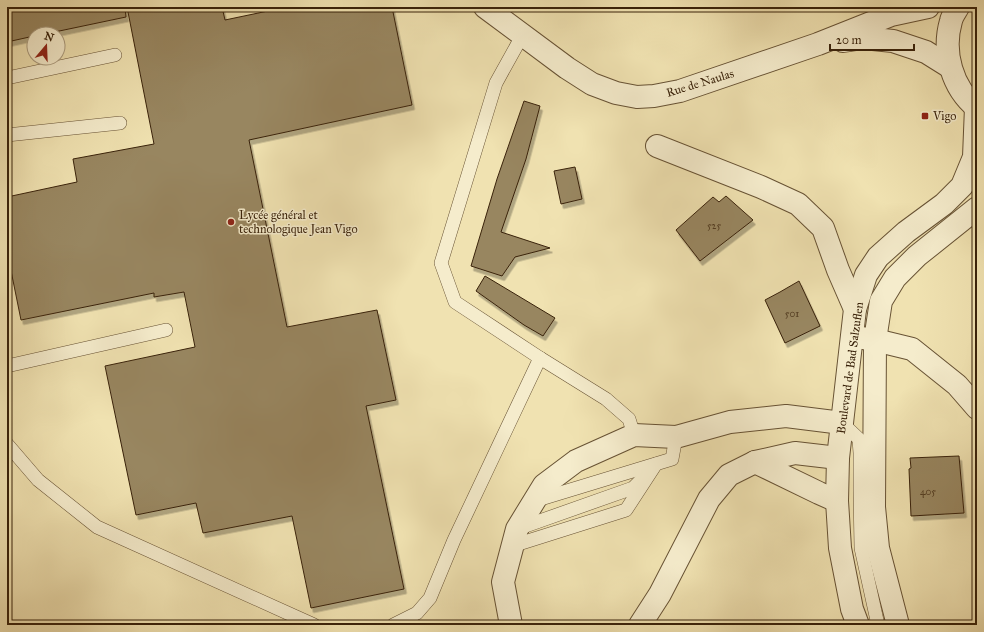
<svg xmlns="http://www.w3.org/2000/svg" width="984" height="632" font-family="'IM FELL Great Primer',serif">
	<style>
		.building { fill: #988661; stroke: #39220a; filter: url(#shadow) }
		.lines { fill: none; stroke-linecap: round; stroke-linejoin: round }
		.lane-casing { stroke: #675234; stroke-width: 14 }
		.street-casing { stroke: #675234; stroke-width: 24 }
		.lane { stroke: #f5eccc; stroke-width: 13 }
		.street { stroke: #f5eccc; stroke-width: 22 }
		.poi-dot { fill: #8f2418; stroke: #f5eccc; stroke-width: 1.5 }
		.labels { text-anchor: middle; stroke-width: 3; stroke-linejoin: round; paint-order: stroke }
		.number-label { font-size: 10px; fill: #513b20 }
		.street-label { font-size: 12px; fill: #39220a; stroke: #f5eccc }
		.poi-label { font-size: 12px; fill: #39220a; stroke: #f5eccc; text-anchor: start }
	</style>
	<defs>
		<filter id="shadow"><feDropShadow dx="2.5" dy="4.5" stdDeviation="0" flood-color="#0004"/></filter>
	</defs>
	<rect width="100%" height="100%" fill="#f0e2b1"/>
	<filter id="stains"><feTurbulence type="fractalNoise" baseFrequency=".005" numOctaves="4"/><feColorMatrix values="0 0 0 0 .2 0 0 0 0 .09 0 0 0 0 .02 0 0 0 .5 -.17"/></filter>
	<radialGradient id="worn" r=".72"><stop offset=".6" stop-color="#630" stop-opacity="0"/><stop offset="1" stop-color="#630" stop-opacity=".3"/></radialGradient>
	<g class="building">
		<path d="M 7,7 L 125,7 L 126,17 L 45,34 L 34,34 L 34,36 L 7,42 Z"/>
		<path d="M 127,7 L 222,7 L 225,20 L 287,7 L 392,7 L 412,105 L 249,140 L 287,327 L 377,310 L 396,400 L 366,406 L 404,589 L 311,608 L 292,516 L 203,533 L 196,503 L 136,515 L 105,366 L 195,347 L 184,292 L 154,297 L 154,293 L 21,320 L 7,251 L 7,197 L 77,182 L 73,159 L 154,144 Z"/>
		<path d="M 524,101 L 540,106 L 526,159 L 501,232 L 550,248 L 515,257 L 502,276 L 471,266 L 497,179 Z"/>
		<path d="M 575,167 L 582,199 L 561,204 L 554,171 Z"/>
		<path d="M 726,196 L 753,220 L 700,261 L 676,230 L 713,197 L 719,202 Z"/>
		<path d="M 485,276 L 555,318 L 543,336 L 524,325 L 476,291 Z"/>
		<path d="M 799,281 L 820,326 L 785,343 L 765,300 L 780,292 Z"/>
		<path d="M 959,456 L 964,513 L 911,516 L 909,469 L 911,468 L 910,458 Z"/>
	</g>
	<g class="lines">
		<g class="lane-casing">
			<g id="lane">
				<path d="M 522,36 L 496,83 L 441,263 L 455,302 L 540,358"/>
				<path d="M 7,78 L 115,55"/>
				<path d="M 7,135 L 120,123"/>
				<path d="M 7,366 L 166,330"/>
				<path d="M 842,423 L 859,439 L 860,453 L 860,490 L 861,548 L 878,625"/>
				<path d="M 7,444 L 38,480 L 97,527 L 314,625"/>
				<path d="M 534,501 L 672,459 L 676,437"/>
				<path d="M 517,529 L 633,488 L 641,480"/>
				<path d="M 512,546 L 626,510 L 656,464"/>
				<path d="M 393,625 L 417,613 L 430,598 L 454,540 L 540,358 L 606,399 L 629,419 L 634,435"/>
			</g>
		</g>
		<g class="street-casing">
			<g id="street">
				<path d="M 485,7 L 567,68 L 592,84 L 616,93 L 637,97 L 654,96 L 680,91 L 818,44 L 891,15 L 928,7"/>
				<path d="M 958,7 C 956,11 952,16 951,21 C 942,52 952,88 977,108"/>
				<path d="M 843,41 L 863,38 L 893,41 L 926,52 L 950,67"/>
				<path d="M 657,146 L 761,187 L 798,204 L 823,228 L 838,270 L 855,309"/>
				<path d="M 862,338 L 875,340 L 912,349 L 957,385 L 977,408"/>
				<path d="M 755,462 L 819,493 L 837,501"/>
				<path d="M 511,625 L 503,582 L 517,529 L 544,485 L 576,461 L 634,435 L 676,437 L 730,422 L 786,416 L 842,423"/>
				<path d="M 640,625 L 660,594 L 709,499 L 729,475 L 755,462 L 795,453 L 838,458"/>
				<path d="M 858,625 L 852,609 L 840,548 L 837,501 L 838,458 L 842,423 L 855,309 L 866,275 L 878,257 L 906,232 L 944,204 L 962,186 L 974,157 L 976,107"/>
				<path d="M 898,625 L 878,548 L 874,507 L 875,340 L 881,301 L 895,278 L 917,256 L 977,208"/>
			</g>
		</g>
		<use href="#lane" class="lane"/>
		<use href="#street" class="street"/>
	</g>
	<g class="poi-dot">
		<rect x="921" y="112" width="8" height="8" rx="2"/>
		<circle cx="231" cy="222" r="4"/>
	</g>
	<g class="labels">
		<g class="number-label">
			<text x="714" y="229">525</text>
			<text x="792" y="317">501</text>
			<text x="928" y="495">405</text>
		</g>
		<g class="street-label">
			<text transform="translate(700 83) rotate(-17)" y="4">Rue de Naulas</text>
			<text transform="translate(850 368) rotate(-82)" y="4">Boulevard de Bad Salzuflen</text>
		</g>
		<g class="poi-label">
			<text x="933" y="120">Vigo</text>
			<text x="239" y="219">Lycée général et<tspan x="239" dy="14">technologique Jean Vigo</tspan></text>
		</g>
	</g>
	<rect width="984" height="632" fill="none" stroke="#f0e2b1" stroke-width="24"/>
	<rect x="8" y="8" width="968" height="616" fill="none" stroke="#39220a" stroke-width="2"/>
	<rect x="12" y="12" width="960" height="608" fill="none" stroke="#39220a"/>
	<g transform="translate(46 46) rotate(19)"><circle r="19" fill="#f5eccc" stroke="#aa9b7e"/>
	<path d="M0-3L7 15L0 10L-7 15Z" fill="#8f2418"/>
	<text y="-6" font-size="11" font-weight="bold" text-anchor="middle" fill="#39220a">N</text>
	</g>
	<path d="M830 44v6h84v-6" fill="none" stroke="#39220a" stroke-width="2"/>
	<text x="836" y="44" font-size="12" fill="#39220a" stroke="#f5eccc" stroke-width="3" paint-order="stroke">20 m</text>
	<rect width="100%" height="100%" filter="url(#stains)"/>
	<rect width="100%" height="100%" fill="url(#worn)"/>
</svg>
